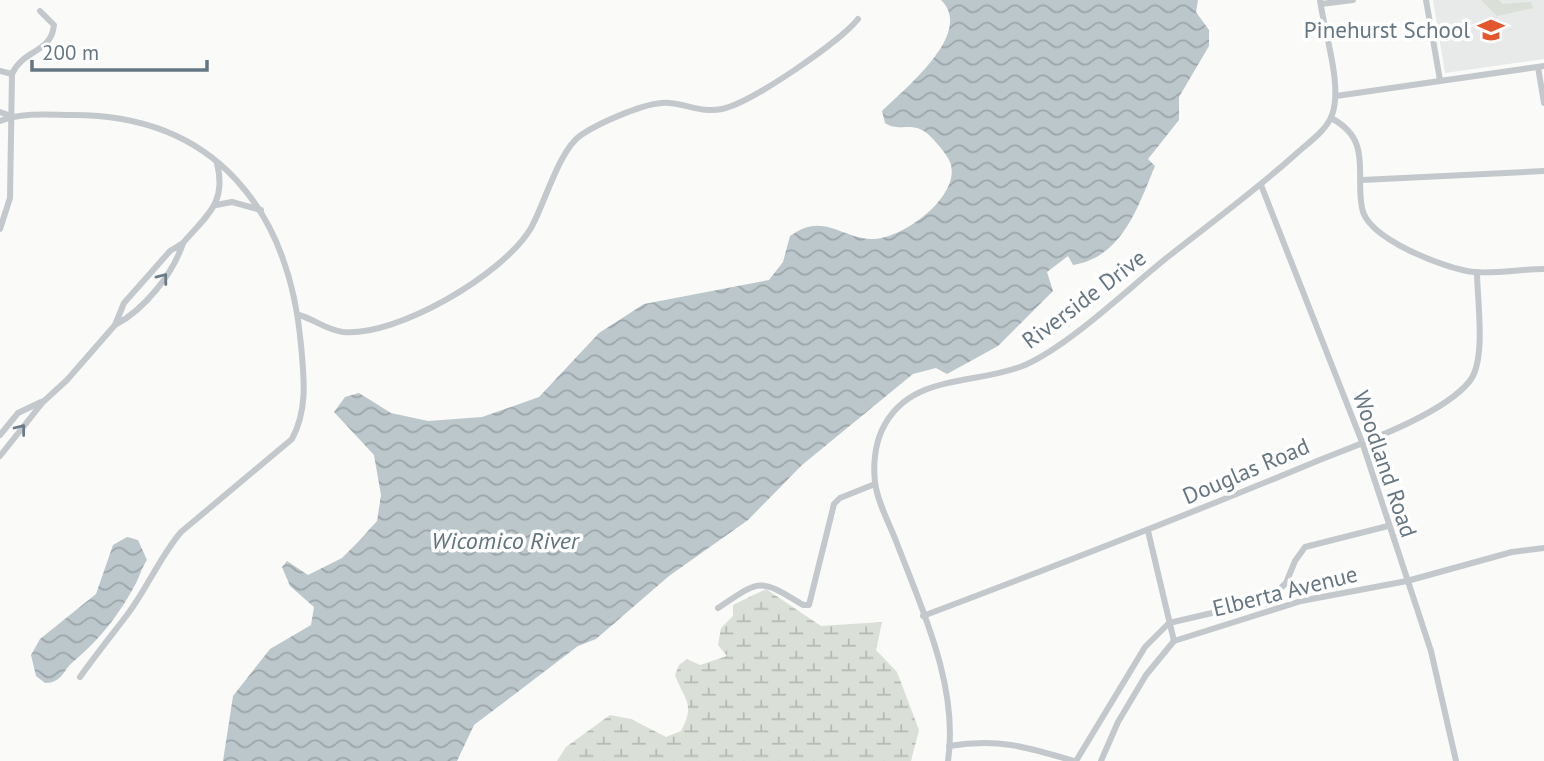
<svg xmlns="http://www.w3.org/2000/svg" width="1544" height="761" font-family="'PT Sans',sans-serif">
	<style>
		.built { fill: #e8e9e9 }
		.wetland { fill: url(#wetland-marsh) }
		.park { fill: #dadfd7 }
		.water { fill: url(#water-waves) }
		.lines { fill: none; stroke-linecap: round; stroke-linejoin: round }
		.minor { stroke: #c3c8cc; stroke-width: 6 }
		.oneway { stroke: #6a7a87 }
		.labels { text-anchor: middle; stroke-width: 7; stroke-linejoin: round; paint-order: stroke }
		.poi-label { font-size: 23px; fill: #657683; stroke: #fff; text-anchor: end }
		.street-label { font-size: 23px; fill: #657683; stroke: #fff }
		.water-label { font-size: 24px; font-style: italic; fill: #60757c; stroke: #fff }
	</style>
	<defs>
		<pattern id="wetland-marsh" width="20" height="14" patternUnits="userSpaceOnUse" patternTransform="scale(1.75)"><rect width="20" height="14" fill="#dadfd7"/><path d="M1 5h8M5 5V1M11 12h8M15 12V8" fill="none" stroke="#b4b9b4"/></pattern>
		<pattern id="water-waves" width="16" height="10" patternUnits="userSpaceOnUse" patternTransform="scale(1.75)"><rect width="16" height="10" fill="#bbc7cb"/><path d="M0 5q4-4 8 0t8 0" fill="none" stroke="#9ca6aa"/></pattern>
	</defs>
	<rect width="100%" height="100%" fill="#fafaf8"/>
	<path class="built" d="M 1433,0 L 1544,0 L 1544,59 L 1445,73 Z"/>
	<path class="wetland" d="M 766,589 L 821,626 L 882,622 L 876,650 L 897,672 L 919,730 L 911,761 L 557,761 L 566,747 L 610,715 L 631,719 L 666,737 L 681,731 C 696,703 684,700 675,675 L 679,665 L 687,659 L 700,665 L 727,656 L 718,645 L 721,628 L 733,616 L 733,605 Z"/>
	<path class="park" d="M 1481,0 L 1499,0 L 1503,4 L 1531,2 L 1533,8 L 1497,16 Z"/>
	<g class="water">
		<path d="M 941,0 L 1198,0 L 1196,12 L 1209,30 L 1209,46 L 1179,97 L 1179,120 L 1148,159 L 1155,166 C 1138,206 1123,257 1073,265 L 1068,256 L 1047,272 L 1053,291 L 998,346 L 947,374 L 936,368 L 913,374 L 802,465 L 748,520 L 669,576 L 596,639 L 578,646 L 474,725 L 457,761 L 223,761 L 233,696 L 270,649 L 311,625 L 314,607 L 290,586 L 282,567 L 287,561 L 308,575 L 342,558 L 358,542 L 377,521 L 381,495 L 374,455 L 334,412 L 345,397 L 359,393 L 391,413 L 428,421 L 482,417 L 539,397 L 599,333 L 644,304 L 769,280 L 783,262 L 790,236 C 823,212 839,237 871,239 C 901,240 959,198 951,165 C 949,156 936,142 929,135 C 912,120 900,133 885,123 L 882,111 C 904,89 975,33 941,0 Z"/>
		<path d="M 127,537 L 138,540 L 147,560 C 141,569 140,576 135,585 C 119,615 99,640 74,661 C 63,670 62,683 45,683 L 36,676 L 31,655 L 40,639 L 96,594 L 113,545 Z"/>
	</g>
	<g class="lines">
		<g class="minor">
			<path d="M 1426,0 L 1440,80"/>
			<path d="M 1321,4 L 1353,0"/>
			<path d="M 1538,67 L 1544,103"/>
			<path d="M 0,71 L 12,74"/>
			<path d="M 1336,96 L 1544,66"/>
			<path d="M 0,112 L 11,116"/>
			<path d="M 1331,118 C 1373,140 1355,173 1362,208 C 1367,239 1446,269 1474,272 C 1497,274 1521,269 1544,269"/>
			<path d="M 0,121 C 23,112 49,115 73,115 C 216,115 289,211 301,345 C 304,378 308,409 292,439 L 181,532 C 159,558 147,589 127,615 C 111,636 95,656 80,677"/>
			<path d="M 1362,180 L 1544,171"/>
			<path d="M 1261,185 L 1362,442 L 1431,651 L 1456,761"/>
			<path d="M 216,205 L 232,202 L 261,210"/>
			<path d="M 0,229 L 10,198 L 12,74 C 24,48 51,54 54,25 L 40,11"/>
			<path d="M 183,243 C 207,215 227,203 217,163"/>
			<path d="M 299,315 C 314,319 326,330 343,332 C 397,337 504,274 531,228 C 545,203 559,150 581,135 C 599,123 649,100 670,103 C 689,105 703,113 722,109 C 751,103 840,42 858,19"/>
			<path d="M 0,435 L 18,413 L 41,402"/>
			<path d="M 0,456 L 43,402 L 67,380 L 115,325 L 124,303 L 170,251 L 183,243 C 173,274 144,310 115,325"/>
			<path d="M 1148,531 L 1174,641"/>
			<path d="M 718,608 C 761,579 759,578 803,605 L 809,605 L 834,504 L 840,498 L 875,484"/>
			<path d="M 923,616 C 1053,567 1182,517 1310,464 C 1353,446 1440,417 1469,382 C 1487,361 1477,300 1477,272"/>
			<path d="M 949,746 C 999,738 1027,747 1074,761"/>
			<path d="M 948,761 C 959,687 922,609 896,541 C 889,523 877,501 875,482 C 873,465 875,445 882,430 C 909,372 976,386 1025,365 C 1069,346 1130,287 1169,256 C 1212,222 1256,190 1297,153 C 1309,142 1326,131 1332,115 C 1343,86 1324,31 1320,0"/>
			<path d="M 1076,761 L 1145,647 L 1169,623 L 1268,600 L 1286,583 L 1295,561 L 1305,547 L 1388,526"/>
			<path d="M 1101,761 L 1118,722 L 1146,675 L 1174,641 L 1301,601 L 1407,581 L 1512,552 L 1544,548"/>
		</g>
	</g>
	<defs><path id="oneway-chevron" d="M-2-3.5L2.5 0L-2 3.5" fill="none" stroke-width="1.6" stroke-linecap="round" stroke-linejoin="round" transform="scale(1.75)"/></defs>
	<g class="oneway">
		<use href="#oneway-chevron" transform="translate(163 278) rotate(-53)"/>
		<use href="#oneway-chevron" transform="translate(21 429) rotate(-52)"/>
	</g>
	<defs>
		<g id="school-bare" transform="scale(2.1)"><path d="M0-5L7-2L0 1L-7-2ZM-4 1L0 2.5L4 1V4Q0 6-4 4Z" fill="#e4572e" stroke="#fff" stroke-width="2.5" paint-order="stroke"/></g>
	</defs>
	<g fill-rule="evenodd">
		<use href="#school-bare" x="1491" y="30"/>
	</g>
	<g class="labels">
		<g class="poi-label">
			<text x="1470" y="38">Pinehurst School</text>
		</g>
		<g class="street-label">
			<text transform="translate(1084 299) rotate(-37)" y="8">Riverside Drive</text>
			<text transform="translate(1385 464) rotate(71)" y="8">Woodland Road</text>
			<text transform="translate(1246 471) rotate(-23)" y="8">Douglas Road</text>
			<text transform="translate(1285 591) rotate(-14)" y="8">Elberta Avenue</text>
		</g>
		<g class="water-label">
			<text x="505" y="549">Wicomico River</text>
		</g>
	</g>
	<path d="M32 60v10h175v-10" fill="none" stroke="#657683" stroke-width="3.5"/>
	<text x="42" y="60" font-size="21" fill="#657683" stroke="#ffffff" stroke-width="5" paint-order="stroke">200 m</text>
</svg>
